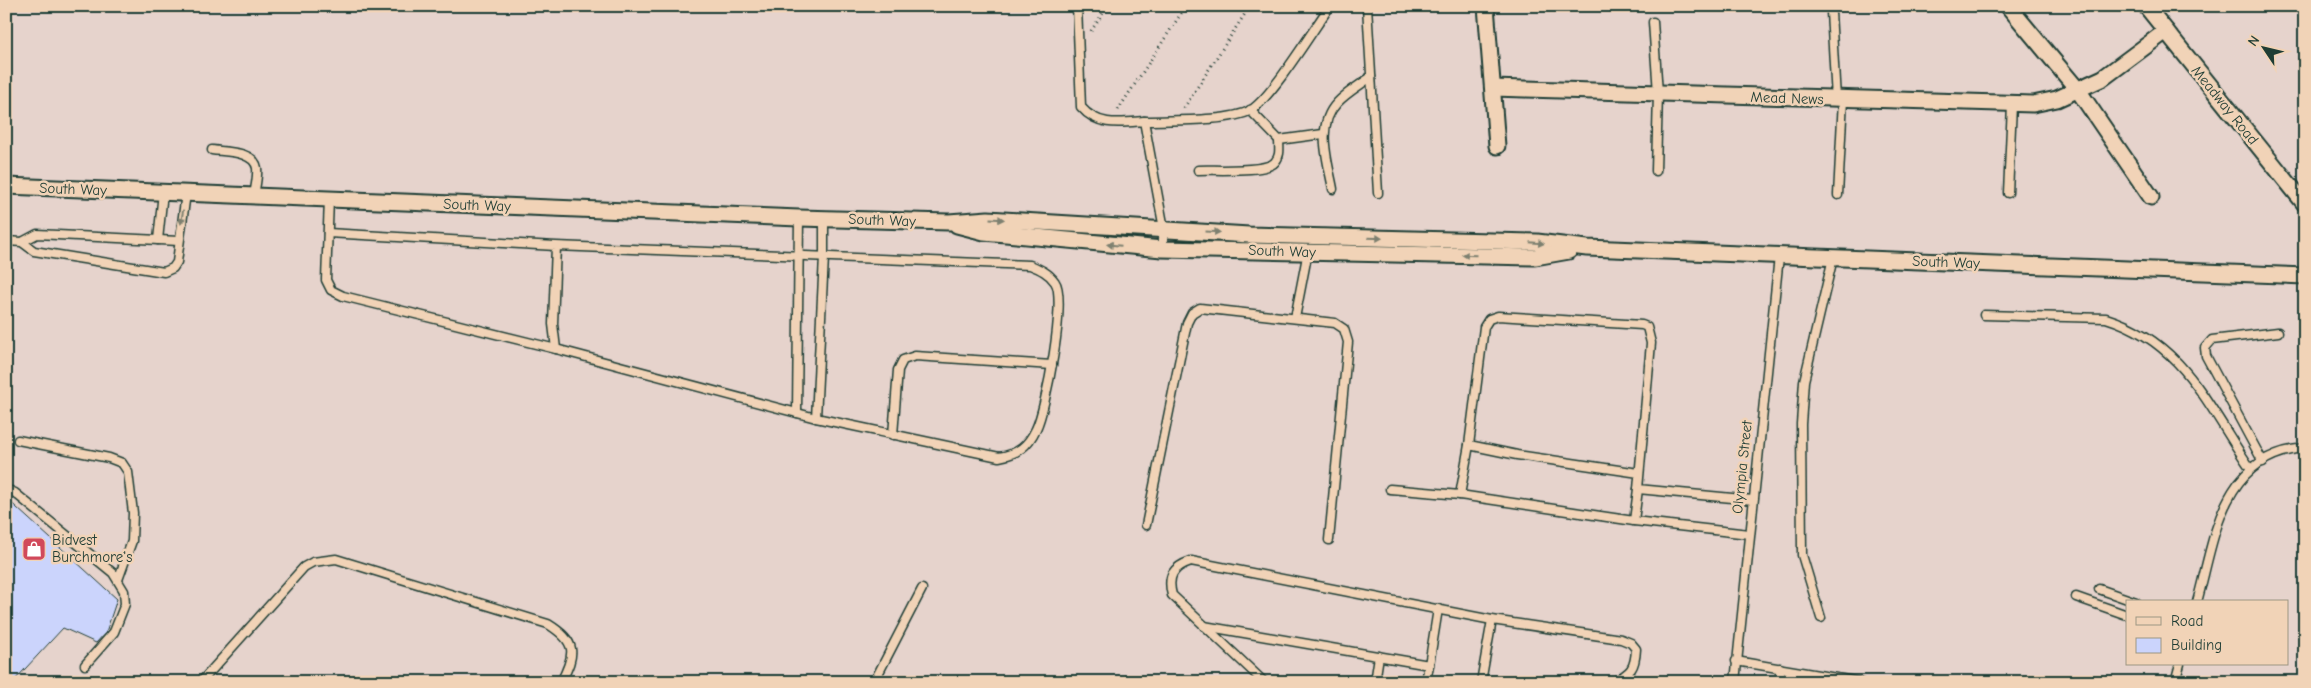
<svg xmlns="http://www.w3.org/2000/svg" width="2311" height="688" font-family="'Comic Neue',sans-serif">
	<style>
		.building { fill: #cbd4fc; stroke: #1f3d34 }
		.lines { fill: none; stroke-linecap: round; stroke-linejoin: round }
		.service-casing { stroke: #1f3d34; stroke-width: 11 }
		.minor-casing { stroke: #1f3d34; stroke-width: 19 }
		.path { stroke: #1f3d34; stroke-width: 3; stroke-dasharray: 1 4; stroke-linecap: butt }
		.service { stroke: #f1d3b7; stroke-width: 8 }
		.minor { stroke: #f1d3b7; stroke-width: 15 }
		.oneway { fill: #7d806f }
		.labels { text-anchor: middle; stroke-width: 5; stroke-linejoin: round; paint-order: stroke }
		.street-label { font-size: 15px; fill: #1f3d34; stroke: #f1d3b7 }
		.poi-label { font-size: 15px; fill: #1f3d34; stroke: #f1d3b7; text-anchor: start }
	</style>
	<rect width="100%" height="100%" fill="#e6d3cc"/>
	<filter id="ink" filterUnits="userSpaceOnUse"><feTurbulence type="fractalNoise" baseFrequency=".02" numOctaves="2"/><feDisplacementMap in="SourceGraphic" scale="10" xChannelSelector="R" yChannelSelector="G"/><feConvolveMatrix kernelMatrix="1 2 1 2 8 2 1 2 1" color-interpolation-filters="sRGB"/></filter>
	<g filter="url(#ink)">
		<path class="building" d="M 6,498 L 117,599 L 106,632 L 96,643 L 63,628 L 13,682 L 6,682 Z"/>
		<g class="lines">
			<g class="service-casing">
				<g id="service">
					<path d="M 1077,6 L 1081,107 C 1098,127 1120,123 1144,121 L 1164,229 L 1162,249"/>
					<path d="M 1367,6 L 1378,193"/>
					<path d="M 1831,12 L 1836,99"/>
					<path d="M 1653,22 L 1658,93 L 1656,171"/>
					<path d="M 1250,110 L 1279,140 L 1323,134"/>
					<path d="M 1144,121 C 1170,120 1230,122 1251,110 C 1272,97 1313,30 1330,6"/>
					<path d="M 212,150 C 226,152 254,151 257,168 C 258,177 255,188 254,196"/>
					<path d="M 1198,170 C 1213,169 1266,173 1275,162 C 1281,155 1279,148 1279,140"/>
					<path d="M 1333,189 C 1328,161 1315,126 1337,103 C 1346,93 1360,85 1371,77"/>
					<path d="M 2008,193 L 2012,105"/>
					<path d="M 1838,195 L 1843,99"/>
					<path d="M 329,199 L 326,280 L 331,290 L 343,296 L 556,349"/>
					<path d="M 328,233 L 556,246 L 1030,265 C 1040,269 1049,273 1055,282 C 1067,298 1046,409 1036,429 C 1028,446 1018,454 999,457 L 816,418 L 556,349 L 553,324 L 556,246"/>
					<path d="M 158,240 L 163,192"/>
					<path d="M 6,241 L 22,242 L 34,251 L 164,272 L 173,268 L 177,262 L 186,193"/>
					<path d="M 22,242 L 37,234 L 179,241"/>
					<path d="M 1984,315 L 2106,318 C 2184,342 2208,407 2251,469"/>
					<path d="M 1295,318 L 1308,251"/>
					<path d="M 797,413 L 799,218"/>
					<path d="M 816,418 L 824,257 L 824,217"/>
					<path d="M 893,435 L 898,370 L 903,360 L 915,356 L 1052,365"/>
					<path d="M 18,440 L 109,458 L 122,463 L 128,472 L 133,513 L 132,541 L 118,580"/>
					<path d="M 2263,462 L 2206,356 L 2205,348 L 2212,340 L 2278,332"/>
					<path d="M 1639,473 L 1517,455 L 1469,445 L 1484,327 L 1489,319 L 1498,316 L 1642,325 L 1647,327 L 1651,343 L 1638,489 L 1753,500"/>
					<path d="M 6,489 L 15,493 L 113,573 L 124,591 L 125,604 L 114,632 L 85,665"/>
					<path d="M 1390,489 L 1460,495 L 1634,521 L 1638,489"/>
					<path d="M 1460,495 L 1469,445"/>
					<path d="M 1634,521 L 1749,534"/>
					<path d="M 1146,525 L 1187,323 L 1192,313 L 1200,308 L 1335,323 L 1344,329 L 1348,342 L 1329,540"/>
					<path d="M 2099,589 L 2136,602"/>
					<path d="M 2076,597 L 2127,615"/>
					<path d="M 2197,602 C 2215,537 2221,455 2305,448"/>
					<path d="M 1821,618 L 1802,555 L 1801,424 L 1804,381 L 1833,258"/>
					<path d="M 1204,626 L 1429,665 L 1438,609"/>
					<path d="M 1736,661 L 1860,682"/>
					<path d="M 201,682 L 304,567 L 313,562 L 336,559 L 548,624 C 577,642 576,653 561,682"/>
					<path d="M 874,682 L 922,589"/>
					<path d="M 1264,682 L 1172,595 C 1167,576 1173,567 1191,561 L 1492,620 L 1621,639 L 1631,643 L 1636,649 C 1635,669 1631,672 1614,682"/>
					<path d="M 1375,682 L 1379,656"/>
					<path d="M 1426,682 L 1429,665"/>
					<path d="M 1481,682 L 1492,620"/>
					<path d="M 1735,682 L 1779,256"/>
					<path d="M 1780,682 L 1780,668"/>
					<path d="M 2175,682 L 2180,664"/>
				</g>
			</g>
			<g class="minor-casing">
				<g id="minor">
					<path d="M 1486,6 L 1497,146"/>
					<path d="M 2008,6 L 2078,90 L 2151,197"/>
					<path d="M 2146,6 L 2305,204"/>
					<path d="M 1493,88 L 2033,104 L 2057,99 L 2103,78 L 2166,31"/>
					<path d="M 6,186 L 799,218 L 949,222 L 988,219 L 1249,235 L 1537,242 L 1587,248 L 2305,276"/>
					<path d="M 957,225 L 984,232 L 1162,249 L 1535,257 L 1569,251"/>
				</g>
			</g>
			<g class="path">
				<path d="M 1091,31 L 1108,6"/>
				<path d="M 1184,108 L 1250,6"/>
				<path d="M 1118,110 L 1186,6"/>
			</g>
			<use href="#service" class="service"/>
			<use href="#minor" class="minor"/>
		</g>
		<defs><path id="oneway-solid" d="M-6-.8H1V-3.2L6.5 0L1 3.2V.8H-6Z" transform="scale(1.25)"/></defs>
		<g class="oneway">
			<use href="#oneway-solid" transform="translate(182 217) rotate(99)"/>
			<use href="#oneway-solid" transform="translate(997 219) rotate(3)"/>
			<use href="#oneway-solid" transform="translate(1213 232) rotate(4)"/>
			<use href="#oneway-solid" transform="translate(1375 238) rotate(1)"/>
			<use href="#oneway-solid" transform="translate(1537 243) rotate(5)"/>
			<use href="#oneway-solid" transform="translate(1114 245) rotate(-175)"/>
			<use href="#oneway-solid" transform="translate(1469 255) rotate(-179)"/>
		</g>
	</g>
	<defs>
		<g id="shop-square" transform="scale(1.25)"><rect x="-9" y="-9" width="18" height="18" rx="4" fill="#d1495b" stroke="#f1d3b7"/><path d="M-5-2.5h2.3a2.7 3.5 0 0 1 5.4 0H5L5.5 6h-11ZM-1.5-2.5h3a1.5 2.3 0 0 0-3 0Z" fill="#fff"/></g>
	</defs>
	<g fill-rule="evenodd">
		<use href="#shop-square" x="34" y="549"/>
	</g>
	<g class="labels">
		<g class="street-label">
			<text transform="translate(1787 98) rotate(2)" y="5">Mead News</text>
			<text transform="translate(2225 105) rotate(51)" y="5">Meadway Road</text>
			<text transform="translate(73 189) rotate(2)" y="5">South Way</text>
			<text transform="translate(477 205) rotate(2)" y="5">South Way</text>
			<text transform="translate(882 220) rotate(2)" y="5">South Way</text>
			<text transform="translate(1282 251) rotate(2)" y="5">South Way</text>
			<text transform="translate(1946 262) rotate(2)" y="5">South Way</text>
			<text transform="translate(1742 467) rotate(-84)" y="5">Olympia Street</text>
		</g>
		<g class="poi-label">
			<text x="52" y="545">Bidvest<tspan x="52" dy="17">Burchmore's</tspan></text>
		</g>
	</g>
	<rect width="2311" height="688" fill="none" stroke="#f1d3b7" stroke-width="25"/>
	<rect x="12" y="12" width="2286" height="663" fill="none" stroke="#1f3d34" stroke-width="2" filter="url(#ink)"/>
	<rect x="2126" y="600" width="162" height="65" fill="#f1d3b7" stroke="#9d9783"/>
	<rect x="2136" y="617" width="25" height="8" fill="#f1d3b7" stroke="#9d9783"/>
	<text x="2171" y="626" font-size="15" fill="#1f3d34">Road</text>
	<rect x="2136" y="638" width="25" height="15" fill="#cbd4fc" stroke="#9d9783"/>
	<text x="2171" y="650" font-size="15" fill="#1f3d34">Building</text>
	<g transform="translate(2264 48) rotate(305)" stroke="#f1d3b7" stroke-width="4" paint-order="stroke">
	<path d="M0-4L9 19L0 12L-9 19Z" fill="#1f3d34"/>
	<text y="-8" font-size="14" font-weight="bold" text-anchor="middle" fill="#1f3d34">N</text>
	</g>
</svg>
